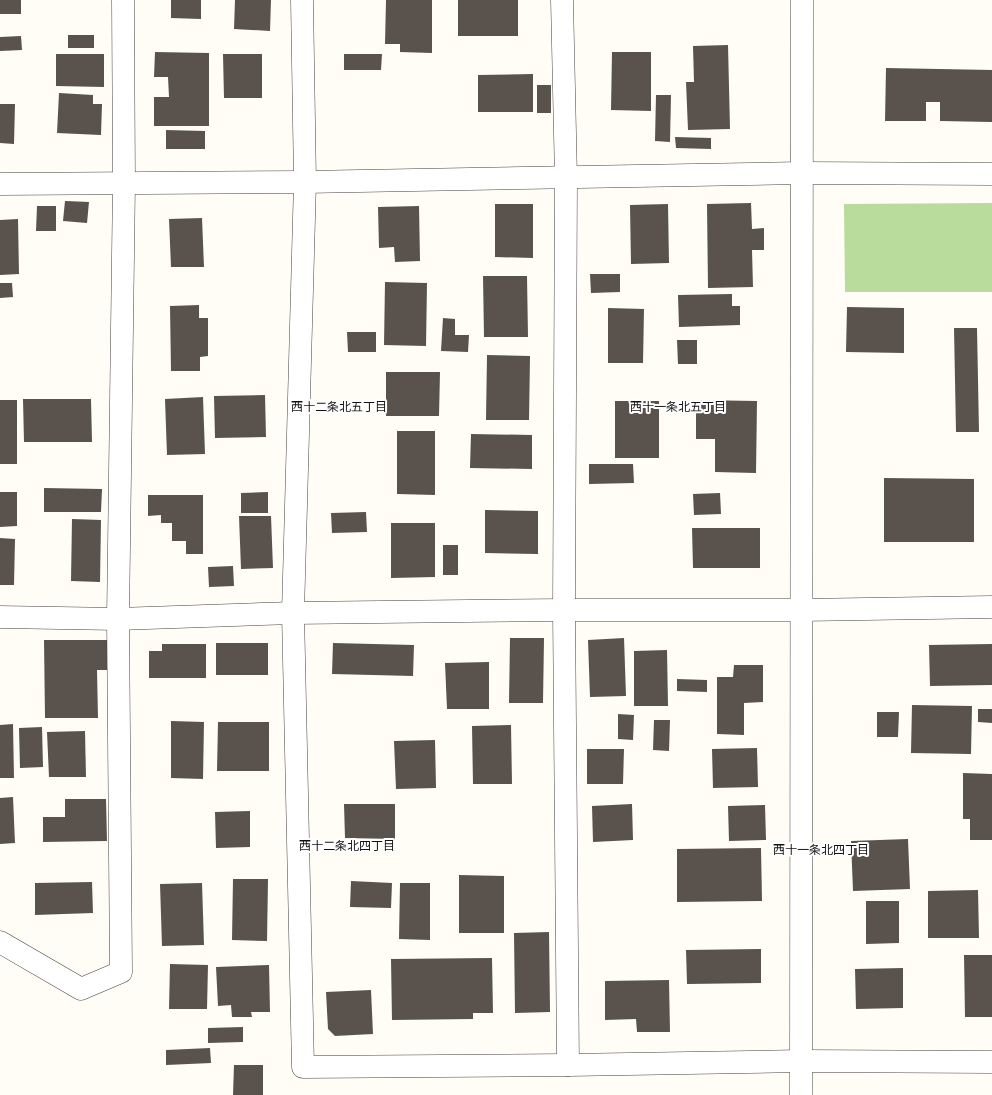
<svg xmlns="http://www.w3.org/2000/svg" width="992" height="1095" font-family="Lora,'Noto Sans JP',serif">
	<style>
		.forest { fill: #b9dc9c }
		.building { fill: #5a524d }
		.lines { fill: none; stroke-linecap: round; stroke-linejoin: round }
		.minor-casing { stroke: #444; stroke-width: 23 }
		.minor { stroke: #fff; stroke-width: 22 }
		.labels { text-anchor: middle; stroke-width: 4; stroke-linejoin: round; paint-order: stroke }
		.neighbourhood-label { font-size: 12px; fill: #111; stroke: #fff }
	</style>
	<rect width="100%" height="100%" fill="#fffdf5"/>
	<path class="forest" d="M 992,203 L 992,292 L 845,292 L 844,204 Z"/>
	<g class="building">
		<rect x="0" y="0" width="21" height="14"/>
		<path d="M 171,0 L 201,0 L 201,19 L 171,18 Z"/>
		<path d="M 235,0 L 271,0 L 270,31 L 234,29 Z"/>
		<path d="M 386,0 L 432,0 L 432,53 L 400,52 L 400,44 L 385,44 Z"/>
		<rect x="458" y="0" width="60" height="36"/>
		<rect x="68" y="35" width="26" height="13"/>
		<path d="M 21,36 L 22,50 L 0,51 L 0,37 Z"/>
		<path d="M 728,45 L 730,129 L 688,130 L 686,82 L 694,82 L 693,46 Z"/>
		<path d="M 155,52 L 209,53 L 209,126 L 154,126 L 154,97 L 169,97 L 168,77 L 154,77 Z"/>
		<path d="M 612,52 L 651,52 L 651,111 L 611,110 Z"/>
		<path d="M 56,54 L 104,54 L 104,87 L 56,86 Z"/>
		<path d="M 223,54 L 262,54 L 262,98 L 224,98 Z"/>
		<path d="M 344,54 L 382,54 L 381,70 L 344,70 Z"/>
		<path d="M 886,68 L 992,70 L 992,122 L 940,121 L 940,102 L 926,102 L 926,121 L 885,121 Z"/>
		<path d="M 533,74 L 533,112 L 478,112 L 478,75 Z"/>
		<rect x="537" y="85" width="14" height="28"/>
		<path d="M 59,93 L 93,95 L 93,104 L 102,104 L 101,135 L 57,133 Z"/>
		<path d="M 656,95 L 671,95 L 670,142 L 655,141 Z"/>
		<path d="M 0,104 L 15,104 L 14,144 L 0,143 Z"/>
		<path d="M 166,130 L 205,131 L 205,149 L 166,149 Z"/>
		<path d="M 675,137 L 711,138 L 711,149 L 676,148 Z"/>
		<path d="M 65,201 L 89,202 L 87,223 L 63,221 Z"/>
		<path d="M 751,203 L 752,229 L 764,228 L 764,250 L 752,250 L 753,287 L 708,288 L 707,204 Z"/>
		<path d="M 495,204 L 533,204 L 533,258 L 495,257 Z"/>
		<path d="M 668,204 L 669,263 L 631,264 L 630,205 Z"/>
		<path d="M 37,206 L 56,206 L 56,231 L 36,231 Z"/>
		<path d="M 419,206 L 420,261 L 395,262 L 394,247 L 379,248 L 378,207 Z"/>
		<path d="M 202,218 L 204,267 L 171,267 L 169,219 Z"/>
		<path d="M 18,219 L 19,274 L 0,275 L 0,220 Z"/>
		<path d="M 590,274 L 620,274 L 620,292 L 591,293 Z"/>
		<path d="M 483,276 L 527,276 L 528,337 L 484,337 Z"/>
		<path d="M 385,282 L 427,283 L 426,346 L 384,345 Z"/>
		<path d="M 0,283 L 12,283 L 13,297 L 0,298 Z"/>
		<path d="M 732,294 L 732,306 L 740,306 L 740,325 L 679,327 L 678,295 Z"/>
		<path d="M 199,305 L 199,318 L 208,318 L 208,356 L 200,357 L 200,371 L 171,371 L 170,306 Z"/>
		<path d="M 847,307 L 904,308 L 904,353 L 846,352 Z"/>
		<path d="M 608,308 L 644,309 L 643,363 L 608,363 Z"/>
		<path d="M 443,318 L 455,319 L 455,335 L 469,335 L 468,352 L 441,351 Z"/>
		<path d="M 954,328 L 977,328 L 979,432 L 956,432 Z"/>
		<path d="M 347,332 L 376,332 L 376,352 L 348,352 Z"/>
		<path d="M 677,340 L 697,340 L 697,364 L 678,364 Z"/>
		<path d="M 487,355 L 530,356 L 529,420 L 486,420 Z"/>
		<path d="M 386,372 L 440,372 L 439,416 L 386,416 Z"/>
		<path d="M 265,395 L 266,437 L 215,438 L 214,396 Z"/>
		<path d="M 203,397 L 205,454 L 167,455 L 165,399 Z"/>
		<path d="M 23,399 L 91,399 L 92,442 L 24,442 Z"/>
		<rect x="0" y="400" width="17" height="64"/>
		<path d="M 696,400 L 757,401 L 756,473 L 715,472 L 715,439 L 696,439 Z"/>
		<rect x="615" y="401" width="44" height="57"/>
		<path d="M 397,431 L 435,431 L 435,495 L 397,494 Z"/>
		<path d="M 471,434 L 532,435 L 532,469 L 470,468 Z"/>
		<path d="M 589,464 L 633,464 L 634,483 L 589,484 Z"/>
		<path d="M 884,478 L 974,479 L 974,542 L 884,542 Z"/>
		<path d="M 44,488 L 102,489 L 101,512 L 44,512 Z"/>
		<path d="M 0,492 L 17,492 L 17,526 L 0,527 Z"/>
		<path d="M 268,492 L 268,513 L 241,513 L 241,493 Z"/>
		<path d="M 720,493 L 721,514 L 694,515 L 693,494 Z"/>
		<path d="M 148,495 L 203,495 L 203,554 L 186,554 L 186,541 L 172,541 L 172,523 L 161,523 L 161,515 L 148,516 Z"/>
		<path d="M 485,510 L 538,511 L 538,554 L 485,553 Z"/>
		<path d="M 366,512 L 367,532 L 332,533 L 331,513 Z"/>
		<path d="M 239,516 L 271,516 L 273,568 L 241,569 Z"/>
		<path d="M 72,519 L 101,520 L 100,582 L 71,581 Z"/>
		<path d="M 391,523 L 435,523 L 435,577 L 391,578 Z"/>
		<path d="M 692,528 L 760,528 L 760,568 L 693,568 Z"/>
		<path d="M 0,538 L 15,539 L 14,585 L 0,585 Z"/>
		<rect x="443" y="545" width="15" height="30"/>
		<path d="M 233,566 L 234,586 L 209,587 L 208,567 Z"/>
		<path d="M 510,638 L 544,638 L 543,703 L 509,703 Z"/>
		<path d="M 624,638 L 626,696 L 590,697 L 588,640 Z"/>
		<path d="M 44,640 L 108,640 L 109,670 L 97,670 L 98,718 L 45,718 Z"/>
		<rect x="216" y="643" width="52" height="32"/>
		<path d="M 333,643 L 414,645 L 413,676 L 332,674 Z"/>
		<path d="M 162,644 L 206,644 L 206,678 L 149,678 L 149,651 L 162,651 Z"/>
		<path d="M 992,644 L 992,685 L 930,686 L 929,645 Z"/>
		<path d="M 667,650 L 668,706 L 634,706 L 634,651 Z"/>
		<path d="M 489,662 L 489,709 L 447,709 L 445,663 Z"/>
		<path d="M 734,665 L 763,665 L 763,702 L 744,703 L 744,735 L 717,734 L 717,677 L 733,677 Z"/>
		<path d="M 677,679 L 707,680 L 707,692 L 677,691 Z"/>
		<path d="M 912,705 L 972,706 L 971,754 L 911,753 Z"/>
		<path d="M 978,709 L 992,709 L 992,723 L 978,722 Z"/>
		<path d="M 877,712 L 899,712 L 898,737 L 877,737 Z"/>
		<path d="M 618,714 L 634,715 L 633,740 L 618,739 Z"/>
		<path d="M 654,720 L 670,720 L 669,751 L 653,750 Z"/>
		<path d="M 171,721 L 204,722 L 203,779 L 171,778 Z"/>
		<path d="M 218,722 L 269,722 L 269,771 L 217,771 Z"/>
		<path d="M 13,724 L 14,778 L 0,778 L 0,725 Z"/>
		<path d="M 511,725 L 512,784 L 473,784 L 472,726 Z"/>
		<path d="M 42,727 L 43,767 L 20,768 L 19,728 Z"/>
		<path d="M 85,731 L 86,777 L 49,777 L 47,732 Z"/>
		<path d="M 435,740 L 436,788 L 396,789 L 394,741 Z"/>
		<path d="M 757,748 L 758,787 L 713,788 L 712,749 Z"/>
		<path d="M 587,749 L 624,749 L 623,784 L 587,784 Z"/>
		<path d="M 963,773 L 992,774 L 992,840 L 970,840 L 970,819 L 963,819 Z"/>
		<path d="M 13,797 L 15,843 L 0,844 L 0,798 Z"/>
		<path d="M 65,799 L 106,799 L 107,841 L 43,842 L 43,817 L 65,817 Z"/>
		<path d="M 344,804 L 395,804 L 395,839 L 345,838 Z"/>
		<path d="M 632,804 L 633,840 L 593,842 L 592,806 Z"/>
		<path d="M 765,805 L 766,840 L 729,841 L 728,806 Z"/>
		<path d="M 250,811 L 250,847 L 216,848 L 215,812 Z"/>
		<path d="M 908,839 L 910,889 L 853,891 L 851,841 Z"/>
		<path d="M 761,848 L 762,901 L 677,902 L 677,849 Z"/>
		<path d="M 459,875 L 504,876 L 504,933 L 459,933 Z"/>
		<path d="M 233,879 L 268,879 L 267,941 L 232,940 Z"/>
		<path d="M 351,881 L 392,883 L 391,908 L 350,907 Z"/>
		<path d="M 92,882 L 93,913 L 35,915 L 35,883 Z"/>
		<path d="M 202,883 L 204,945 L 162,946 L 160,884 Z"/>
		<path d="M 400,883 L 430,883 L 430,940 L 399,939 Z"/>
		<path d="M 978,890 L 979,938 L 928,938 L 928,891 Z"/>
		<path d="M 866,901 L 899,901 L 899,943 L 866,944 Z"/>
		<path d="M 549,932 L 550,1012 L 515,1013 L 514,933 Z"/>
		<path d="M 761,949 L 761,983 L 687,984 L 686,950 Z"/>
		<path d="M 964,955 L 992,955 L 992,1017 L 965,1017 Z"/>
		<path d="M 492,958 L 493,1013 L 473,1013 L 473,1019 L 392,1020 L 391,959 Z"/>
		<path d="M 170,964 L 208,965 L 207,1009 L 169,1009 Z"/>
		<path d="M 269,965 L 270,1012 L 251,1012 L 252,1017 L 232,1017 L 231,1005 L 218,1006 L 216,967 Z"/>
		<path d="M 903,968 L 903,1008 L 856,1009 L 855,969 Z"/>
		<path d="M 669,980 L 670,1032 L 637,1032 L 636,1019 L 605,1020 L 605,981 Z"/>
		<path d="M 371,990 L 373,1034 L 335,1036 L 328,1029 L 326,992 Z"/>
		<path d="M 243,1027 L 243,1042 L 208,1043 L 208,1028 Z"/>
		<path d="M 210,1048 L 211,1063 L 166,1065 L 166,1050 Z"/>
		<path d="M 234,1065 L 263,1065 L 263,1095 L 233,1095 Z"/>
	</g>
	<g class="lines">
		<g class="minor-casing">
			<g id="minor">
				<path d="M 302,0 L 305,182 L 293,613 L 303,1067 L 568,1065 L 801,1061 L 992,1062"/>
				<path d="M 562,0 L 566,178 L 564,610 L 568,1065"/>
				<path d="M 0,184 L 305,182 L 801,173 L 992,174"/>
				<path d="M 0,617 L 118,619 L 293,613 L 564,610 L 802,610 L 992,607"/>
				<path d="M 0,942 L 81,989 L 121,972 L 118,619 L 124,183 L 123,0"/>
				<path d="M 801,1095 L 802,0"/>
			</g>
		</g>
		<use href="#minor" class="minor"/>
	</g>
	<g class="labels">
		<g class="neighbourhood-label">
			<text x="339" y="411">西十二条北五丁目</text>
			<text x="678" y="411">西十一条北五丁目</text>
			<text x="347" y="850">西十二条北四丁目</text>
			<text x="821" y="854">西十一条北四丁目</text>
		</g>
	</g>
</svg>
